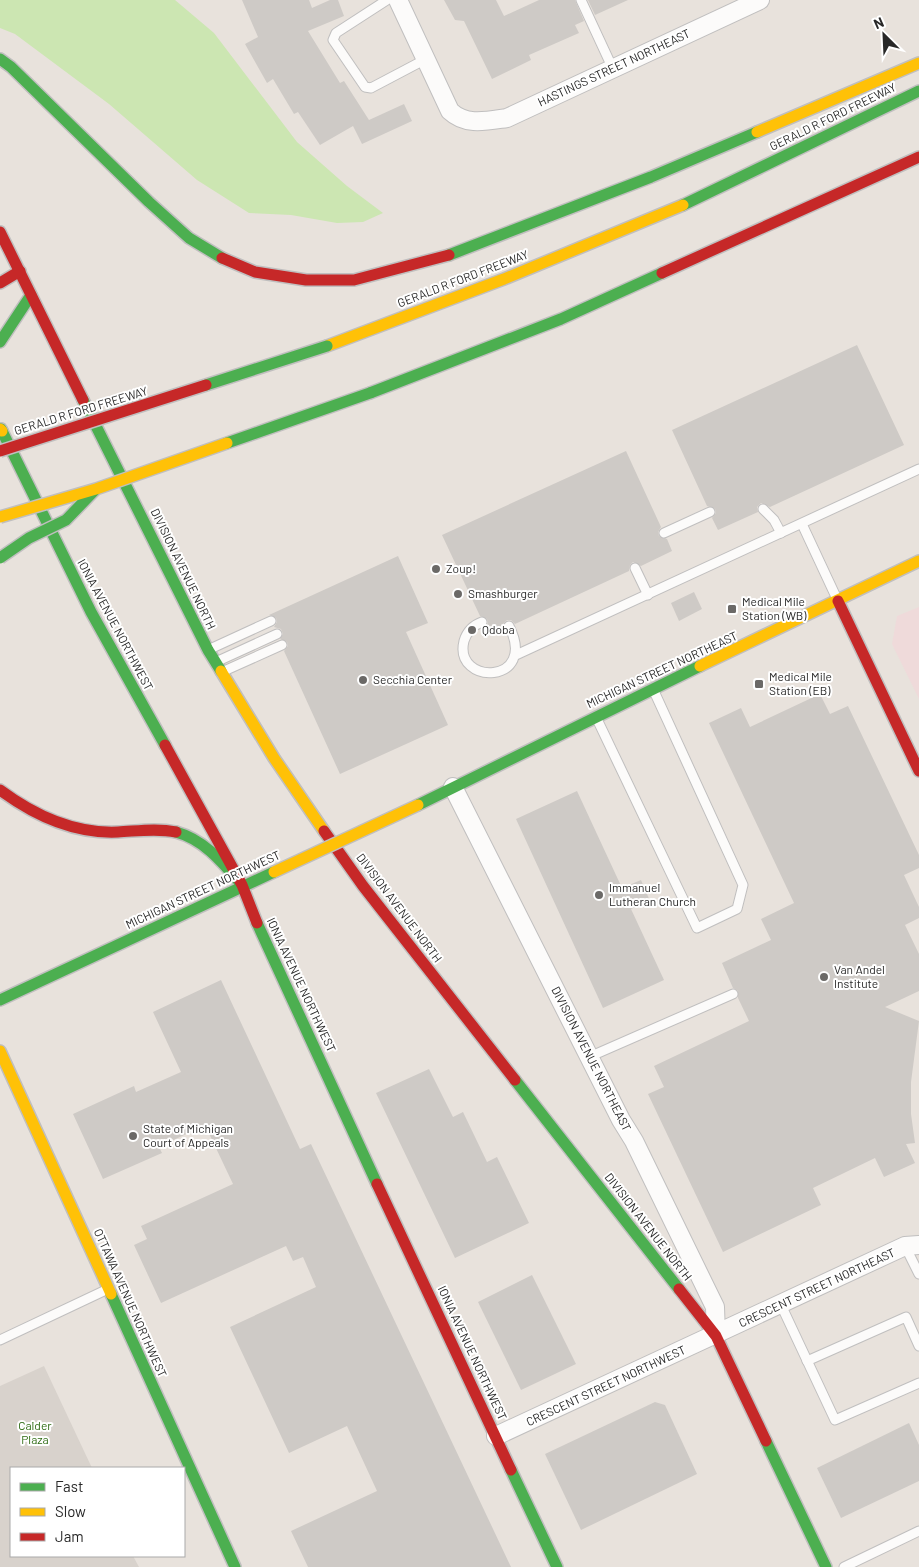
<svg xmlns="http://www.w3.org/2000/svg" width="919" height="1567" font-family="Barlow,sans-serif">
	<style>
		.medical { fill: #efdada }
		.green { fill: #cce6b2 }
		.plaza { fill: #d8d2cc }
		.building { fill: #cecac6 }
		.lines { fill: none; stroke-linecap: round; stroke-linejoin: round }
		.lane-casing { stroke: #c0bfbf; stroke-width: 11 }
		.street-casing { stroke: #c0bfbf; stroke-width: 20 }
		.fast-casing { stroke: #c0bfbf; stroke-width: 14 }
		.slow-casing { stroke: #c0bfbf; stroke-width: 14 }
		.jam-casing { stroke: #c0bfbf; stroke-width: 14 }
		.lane { stroke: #fcfbfa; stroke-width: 9 }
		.street { stroke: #fcfbfa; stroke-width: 18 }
		.fast { stroke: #4caf50; stroke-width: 11 }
		.slow { stroke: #ffc107; stroke-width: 11 }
		.jam { stroke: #c62828; stroke-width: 11 }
		.fast-bridge-casing { stroke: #c0bfbf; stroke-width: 14; stroke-linecap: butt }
		.slow-bridge-casing { stroke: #c0bfbf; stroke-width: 14; stroke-linecap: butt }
		.jam-bridge-casing { stroke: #c0bfbf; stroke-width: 14; stroke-linecap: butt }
		.fast-bridge { stroke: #4caf50; stroke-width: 11 }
		.slow-bridge { stroke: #ffc107; stroke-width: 11 }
		.jam-bridge { stroke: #c62828; stroke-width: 11 }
		.poi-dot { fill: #6b6967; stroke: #fff; stroke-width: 2 }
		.labels { text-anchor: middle; stroke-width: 4; stroke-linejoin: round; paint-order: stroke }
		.street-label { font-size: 12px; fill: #282828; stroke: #fff }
		.poi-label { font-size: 12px; fill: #282828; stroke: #fff; text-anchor: start }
		.park-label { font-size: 12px; fill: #2e6b13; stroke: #fff }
	</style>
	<rect width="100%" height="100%" fill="#e8e2dc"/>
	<path class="medical" d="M 919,607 L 919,699 L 892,644 L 897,616 Z"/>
	<path class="green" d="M 0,0 L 175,0 L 214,33 L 297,142 L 347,186 L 383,213 L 363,222 L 337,223 L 291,215 L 249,213 L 197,180 L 109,104 L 15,34 L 0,28 Z"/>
	<path class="plaza" d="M 44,1366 L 92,1468 L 11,1468 L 11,1556 L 133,1556 L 139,1567 L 0,1567 L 0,1386 Z"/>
	<g class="building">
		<path d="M 242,0 L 309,0 L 312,8 L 330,0 L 338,0 L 344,16 L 308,31 L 340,83 L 344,81 L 369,120 L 404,104 L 412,121 L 362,144 L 353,126 L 320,145 L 298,112 L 294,114 L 273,79 L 267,83 L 245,44 L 258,37 Z"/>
		<path d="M 444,0 L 496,0 L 504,16 L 539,0 L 575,0 L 584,21 L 575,25 L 579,33 L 529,55 L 531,60 L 492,79 L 464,21 L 455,20 Z"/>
		<path d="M 588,0 L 628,0 L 595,15 Z"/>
		<path d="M 857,345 L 904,445 L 770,507 L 761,503 L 757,507 L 758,512 L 718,530 L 712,518 L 716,513 L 715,509 L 707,506 L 672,430 Z"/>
		<path d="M 626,451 L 661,527 L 658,532 L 659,536 L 667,539 L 672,551 L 641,566 L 633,562 L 630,565 L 629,571 L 515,624 L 511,620 L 507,620 L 503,624 L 503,629 L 489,635 L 485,627 L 488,623 L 487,619 L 480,616 L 442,535 Z"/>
		<path d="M 398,556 L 428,623 L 406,632 L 448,725 L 340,774 L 284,651 L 288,646 L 287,642 L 280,639 L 283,634 L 281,629 L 274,627 L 277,622 L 276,618 L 269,615 Z"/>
		<path d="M 694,592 L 702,609 L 679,621 L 671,603 Z"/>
		<path d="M 820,694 L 830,714 L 848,706 L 919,855 L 919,868 L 904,875 L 919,907 L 919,918 L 905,925 L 919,954 L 919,991 L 885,1007 L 919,1021 L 911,1082 L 911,1114 L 915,1143 L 906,1144 L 915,1163 L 884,1177 L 875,1158 L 813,1188 L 821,1205 L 723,1252 L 648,1094 L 664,1087 L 654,1066 L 749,1021 L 738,998 L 738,991 L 733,988 L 722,963 L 771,940 L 761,919 L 794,903 L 709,723 L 741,708 L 750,727 Z"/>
		<path d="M 577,791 L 622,888 L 641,880 L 650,901 L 631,909 L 664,980 L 603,1008 L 516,819 Z"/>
		<path d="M 221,980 L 300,1149 L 311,1144 L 511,1567 L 308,1567 L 291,1531 L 377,1491 L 347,1426 L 289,1453 L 230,1327 L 316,1287 L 303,1257 L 293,1261 L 286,1246 L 161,1303 L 134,1245 L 147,1239 L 141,1226 L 233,1184 L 205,1125 L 159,1147 L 162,1153 L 103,1179 L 73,1114 L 134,1086 L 136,1092 L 181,1072 L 153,1012 Z"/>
		<path d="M 429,1069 L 453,1117 L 463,1112 L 487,1162 L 497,1157 L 529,1223 L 455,1258 L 376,1093 Z"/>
		<path d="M 532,1275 L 576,1364 L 521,1390 L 478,1302 Z"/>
		<path d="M 655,1402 L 665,1405 L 697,1474 L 581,1530 L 545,1454 Z"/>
		<path d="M 909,1423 L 919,1445 L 919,1481 L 841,1518 L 817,1468 Z"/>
	</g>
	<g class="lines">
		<g class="lane-casing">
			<g id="lane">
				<path d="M 387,0 L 336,33 L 333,40 L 365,87 L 371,88 L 426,59"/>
				<path d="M 581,0 L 613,69"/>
				<path d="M 763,509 L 774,520 L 781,533"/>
				<path d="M 802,524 L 837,599"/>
				<path d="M 664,533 L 710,512"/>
				<path d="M 635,568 L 648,595"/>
				<path d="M 482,622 C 474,625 467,631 464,641 C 453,686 539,685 509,626"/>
				<path d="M 210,649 L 271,621"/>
				<path d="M 516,655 L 919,469"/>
				<path d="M 218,661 L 277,634"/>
				<path d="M 224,671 L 282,645"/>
				<path d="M 596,717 L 697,928 L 737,909 L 743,885 L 653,689"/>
				<path d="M 589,1057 L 733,994"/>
				<path d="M 905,1246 L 919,1274"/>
				<path d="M 781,1305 L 835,1420 L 919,1383"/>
				<path d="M 0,1340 L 108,1289"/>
				<path d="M 807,1361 L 906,1317 L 919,1346"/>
				<path d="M 844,1567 L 919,1531"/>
			</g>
		</g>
		<g class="street-casing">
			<g id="street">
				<path d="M 398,0 L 450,111 C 466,126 486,121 507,118 L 760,0"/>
				<path d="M 453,787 L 621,1120 L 634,1141 L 715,1307 L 716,1335"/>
				<path d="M 496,1436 L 905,1246 L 919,1245"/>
			</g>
		</g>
		<g class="fast-casing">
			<g id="fast">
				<path d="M 0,59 L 11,67 L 149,202 L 189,238 L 222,258"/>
				<path d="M 683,205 L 919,91"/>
				<path d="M 449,255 L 651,177 L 757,132"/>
				<path d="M 0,342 L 31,295"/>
				<path d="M 370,393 L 561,319 L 662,273"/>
				<path d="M 83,400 L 208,650 L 221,671"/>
				<path d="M 1,429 L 91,612 L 165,745"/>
				<path d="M 418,805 L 700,666"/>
				<path d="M 176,832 C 205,840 223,863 242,885"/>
				<path d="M 257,923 L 377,1184"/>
				<path d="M 0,1000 L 274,872"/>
				<path d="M 515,1080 L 679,1289"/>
				<path d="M 111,1294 L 235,1567"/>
				<path d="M 766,1441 L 826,1567"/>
				<path d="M 511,1470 L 557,1567"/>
			</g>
		</g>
		<g class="slow-casing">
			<g id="slow">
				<path d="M 757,132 L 919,63"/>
				<path d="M 327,346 L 504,279 L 683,205"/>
				<path d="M 0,429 L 2,431"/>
				<path d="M 700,666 L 919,561"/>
				<path d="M 221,671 L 274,758 L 324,831"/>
				<path d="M 0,1051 L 111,1294"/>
			</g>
		</g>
		<g class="jam-casing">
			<g id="jam">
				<path d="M 0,232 L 83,400"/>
				<path d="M 222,258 L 255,272 L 306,280 L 354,280 L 449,255"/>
				<path d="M 662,273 L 919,157"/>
				<path d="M 0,283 L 20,271"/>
				<path d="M 838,601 L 919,771"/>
				<path d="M 165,745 L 242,885 L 257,923"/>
				<path d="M 0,790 C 35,816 74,834 118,832 C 138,831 157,828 176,832"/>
				<path d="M 324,831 L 363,886 L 515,1080"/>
				<path d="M 377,1184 L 511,1470"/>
				<path d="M 679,1289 L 716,1336 L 766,1441"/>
			</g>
		</g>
		<use href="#lane" class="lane"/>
		<use href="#street" class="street"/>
		<use href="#fast" class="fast"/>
		<use href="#slow" class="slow"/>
		<use href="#jam" class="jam"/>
		<g class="fast-bridge-casing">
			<g id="fast-bridge">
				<path d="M 206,385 L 327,346"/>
				<path d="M 227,443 L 370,393"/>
				<path d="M 0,558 L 29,538 L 66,520 L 95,490"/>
			</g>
		</g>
		<g class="slow-bridge-casing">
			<g id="slow-bridge">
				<path d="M 0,517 L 96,489 L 227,443"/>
				<path d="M 274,872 L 418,805"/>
			</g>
		</g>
		<g class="jam-bridge-casing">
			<path id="jam-bridge" d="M 0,451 L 206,385"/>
		</g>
		<use href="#fast-bridge" class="fast-bridge"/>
		<use href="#slow-bridge" class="slow-bridge"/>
		<use href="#jam-bridge" class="jam-bridge"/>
	</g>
	<g class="poi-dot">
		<circle cx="436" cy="569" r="5"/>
		<circle cx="458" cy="594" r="5"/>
		<rect x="727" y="604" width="10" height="10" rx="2.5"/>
		<circle cx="472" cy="630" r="5"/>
		<circle cx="363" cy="680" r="5"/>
		<rect x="754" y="679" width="10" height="10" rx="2.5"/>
		<circle cx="599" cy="895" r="5"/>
		<circle cx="824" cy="977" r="5"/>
		<circle cx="133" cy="1136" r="5"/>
	</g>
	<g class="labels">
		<g class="street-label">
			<text transform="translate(614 68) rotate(-25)" y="4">HASTINGS STREET NORTHEAST</text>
			<text transform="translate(833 117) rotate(-26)" y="4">GERALD R FORD FREEWAY</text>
			<text transform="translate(463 279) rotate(-21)" y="4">GERALD R FORD FREEWAY</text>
			<text transform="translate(81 411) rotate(-17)" y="4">GERALD R FORD FREEWAY</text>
			<text transform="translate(183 569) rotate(64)" y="4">DIVISION AVENUE NORTH</text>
			<text transform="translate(115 625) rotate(62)" y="4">IONIA AVENUE NORTHWEST</text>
			<text transform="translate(662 670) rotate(-25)" y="4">MICHIGAN STREET NORTHEAST</text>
			<text transform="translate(203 890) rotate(-25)" y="4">MICHIGAN STREET NORTHWEST</text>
			<text transform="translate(399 908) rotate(53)" y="4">DIVISION AVENUE NORTH</text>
			<text transform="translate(301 985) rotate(65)" y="4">IONIA AVENUE NORTHWEST</text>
			<text transform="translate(591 1059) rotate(63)" y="4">DIVISION AVENUE NORTHEAST</text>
			<text transform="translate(648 1227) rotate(52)" y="4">DIVISION AVENUE NORTH</text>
			<text transform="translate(817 1288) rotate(-25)" y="4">CRESCENT STREET NORTHEAST</text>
			<text transform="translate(130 1303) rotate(66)" y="4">OTTAWA AVENUE NORTHWEST</text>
			<text transform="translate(472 1353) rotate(65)" y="4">IONIA AVENUE NORTHWEST</text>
			<text transform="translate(606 1386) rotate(-25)" y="4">CRESCENT STREET NORTHWEST</text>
		</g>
		<g class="poi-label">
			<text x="446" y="573">Zoup!</text>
			<text x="468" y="598">Smashburger</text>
			<text x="742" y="606">Medical Mile<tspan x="742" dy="14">Station (WB)</tspan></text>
			<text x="482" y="634">Qdoba</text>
			<text x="769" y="681">Medical Mile<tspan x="769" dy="14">Station (EB)</tspan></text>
			<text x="373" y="684">Secchia Center</text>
			<text x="609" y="892">Immanuel<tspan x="609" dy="14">Lutheran Church</tspan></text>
			<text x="834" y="974">Van Andel<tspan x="834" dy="14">Institute</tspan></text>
			<text x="143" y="1133">State of Michigan<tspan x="143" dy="14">Court of Appeals</tspan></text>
		</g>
		<g class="park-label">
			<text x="35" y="1430">Calder<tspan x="35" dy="14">Plaza</tspan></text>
		</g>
	</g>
	<rect x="10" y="1467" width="175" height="90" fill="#ffffff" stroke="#a9a9a9"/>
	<rect x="20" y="1483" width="25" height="8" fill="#4caf50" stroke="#a9a9a9"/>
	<text x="55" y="1492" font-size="15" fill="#282828">Fast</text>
	<rect x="20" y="1508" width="25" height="8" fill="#ffc107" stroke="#a9a9a9"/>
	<text x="55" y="1517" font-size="15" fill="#282828">Slow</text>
	<rect x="20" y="1533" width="25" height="8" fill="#c62828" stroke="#a9a9a9"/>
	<text x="55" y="1542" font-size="15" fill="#282828">Jam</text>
	<g transform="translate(884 35) rotate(336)" stroke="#ffffff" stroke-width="4" paint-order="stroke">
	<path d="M0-4L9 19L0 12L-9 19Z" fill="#282828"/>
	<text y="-8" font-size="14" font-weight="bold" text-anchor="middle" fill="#282828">N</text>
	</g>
</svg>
